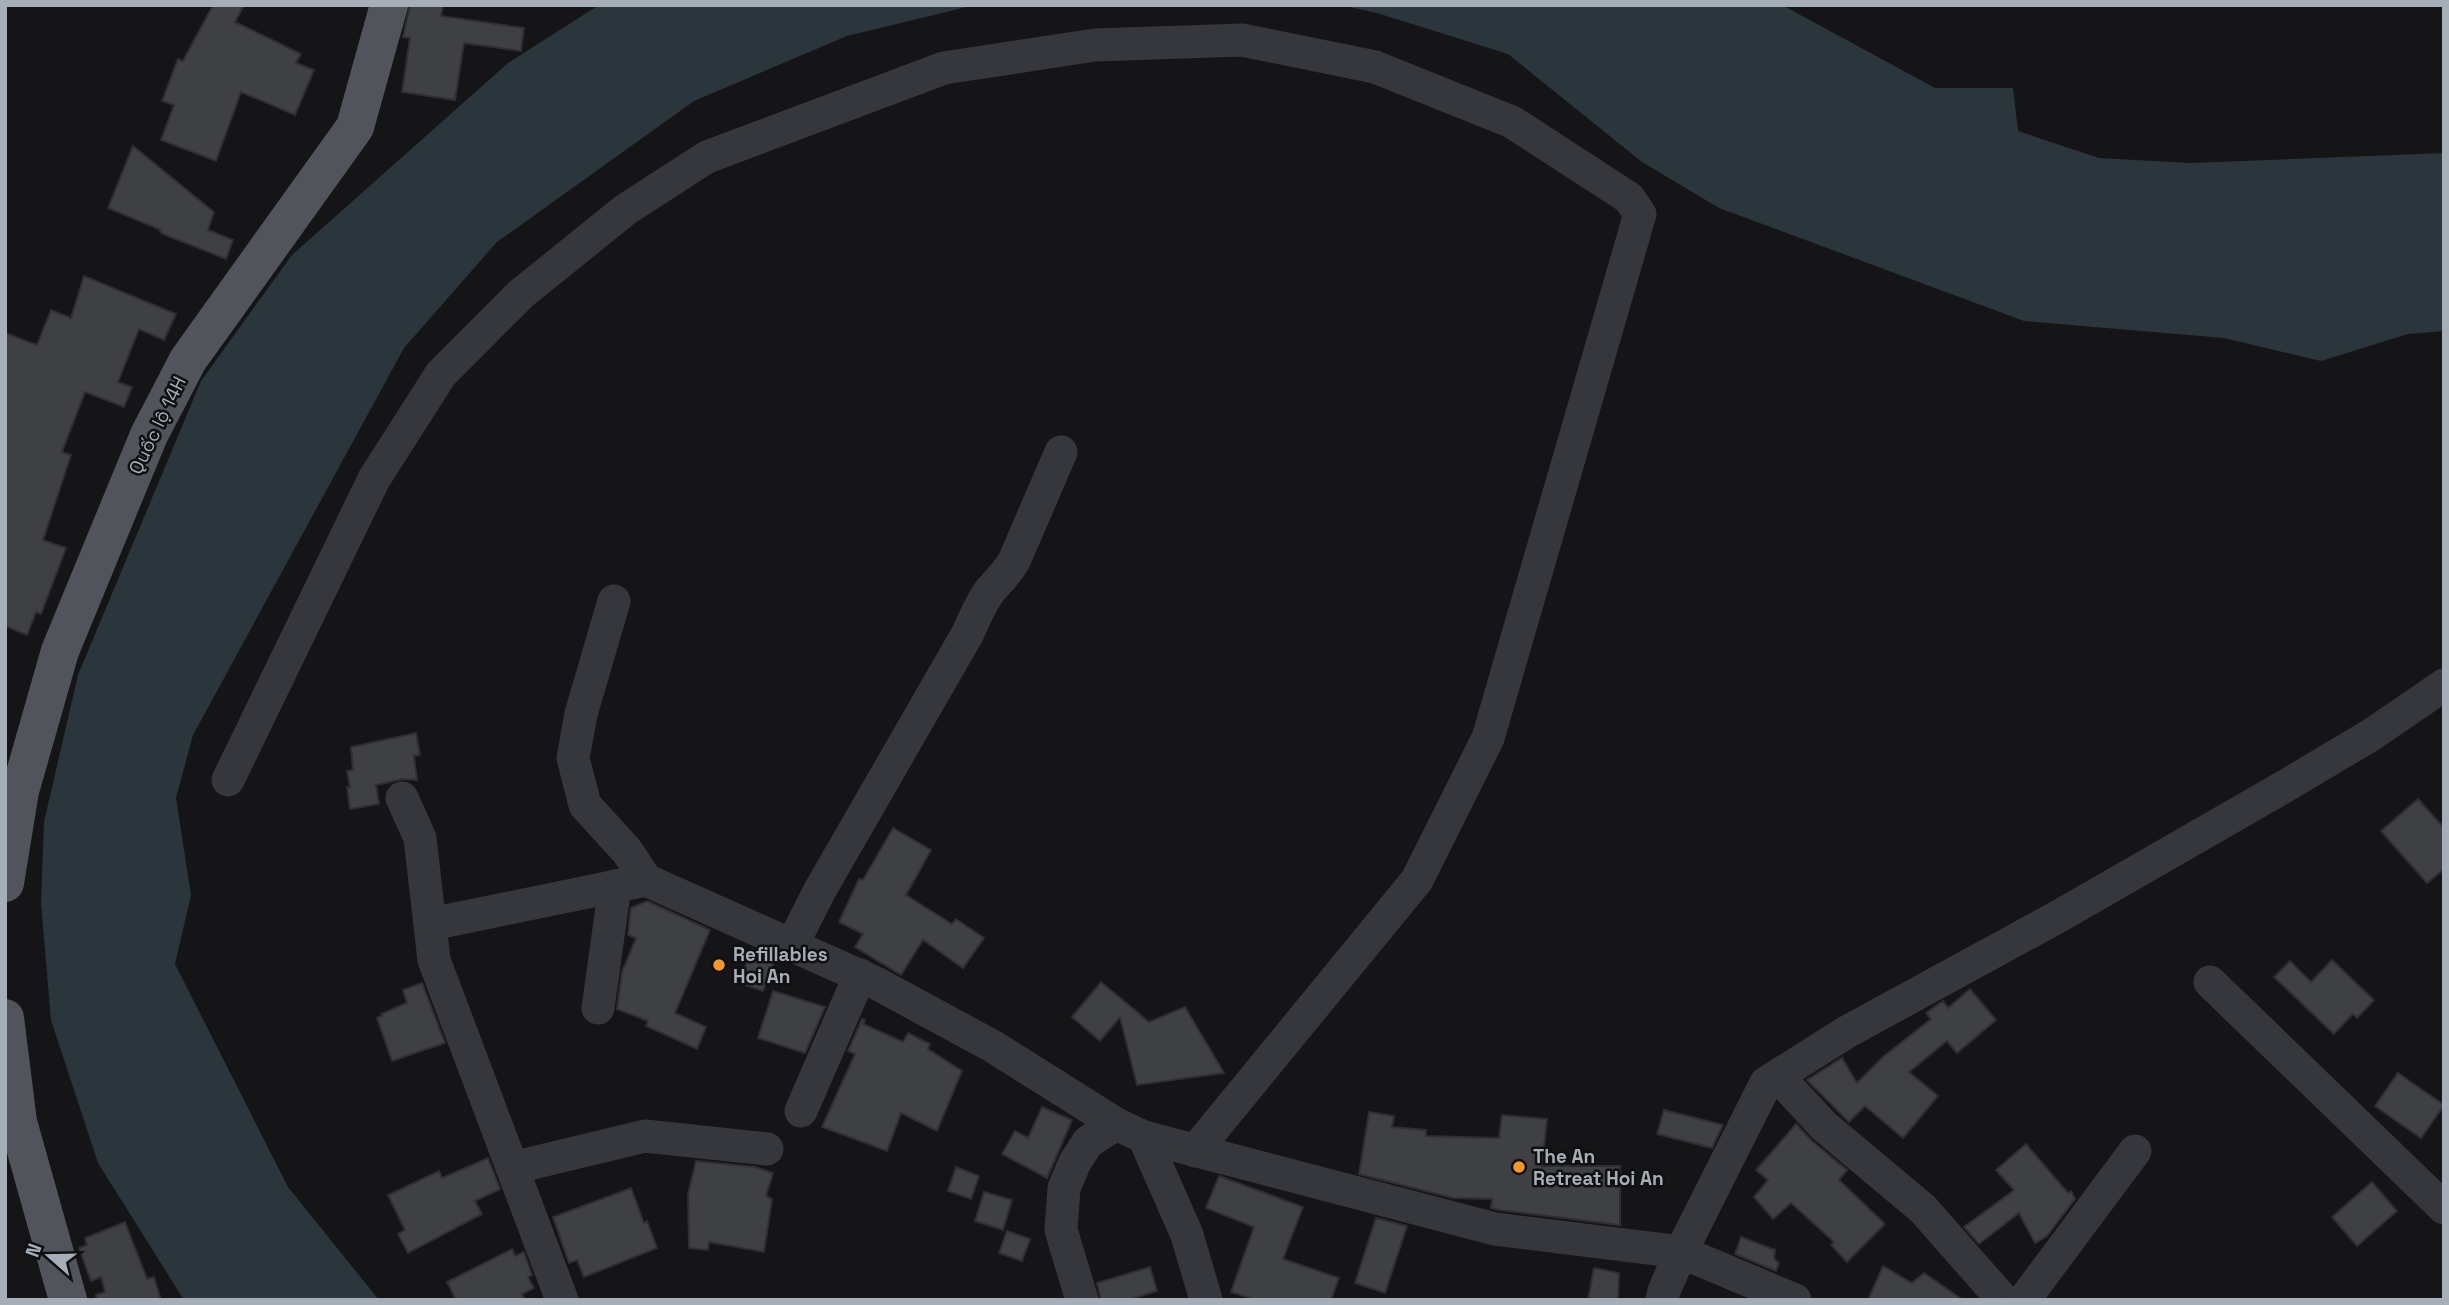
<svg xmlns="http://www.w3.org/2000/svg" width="2449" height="1305" font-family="'Space Grotesk',sans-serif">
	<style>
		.water { fill: #2a363b }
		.building { fill: #3f4044; stroke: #2f2f33; stroke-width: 2 }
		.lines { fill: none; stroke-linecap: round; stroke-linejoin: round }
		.minor { stroke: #35373c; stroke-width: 33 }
		.major { stroke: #51555b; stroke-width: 38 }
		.poi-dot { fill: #f8952b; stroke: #101012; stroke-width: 2.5 }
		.labels { text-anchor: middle; stroke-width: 5; stroke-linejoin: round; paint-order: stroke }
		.street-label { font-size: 19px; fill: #a6aeb7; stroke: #101012 }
		.poi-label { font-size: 19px; font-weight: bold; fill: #a6aeb7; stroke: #101012; text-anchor: start }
	</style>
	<rect width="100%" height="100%" fill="#151517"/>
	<g class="water">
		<path d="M 599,5 L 975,5 L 847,36 L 694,101 L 497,242 L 404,348 L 193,735 L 176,798 L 191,895 L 175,964 L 288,1187 L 379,1300 L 184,1300 L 98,1163 L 51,1020 L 41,903 L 44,822 L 78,675 L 201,381 L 292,255 L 508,63 Z"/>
		<path d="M 1340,5 L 1782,5 L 1935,88 L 2013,88 L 2018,131 L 2099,158 L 2190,163 L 2444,153 L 2444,331 L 2408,334 L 2321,361 L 2224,338 L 2024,321 L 1719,208 L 1642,162 L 1508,54 L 1377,13 Z"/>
	</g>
	<g class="building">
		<path d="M 213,5 L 244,5 L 235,22 L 301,54 L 296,63 L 314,70 L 295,115 L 241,92 L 216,161 L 161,140 L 174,105 L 162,101 L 178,59 L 183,61 Z"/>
		<path d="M 410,5 L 443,5 L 441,16 L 524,28 L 521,51 L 464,43 L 455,100 L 402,92 L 410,38 L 403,37 Z"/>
		<path d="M 133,146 L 214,212 L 208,230 L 233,240 L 226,259 L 163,234 L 160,232 L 161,230 L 108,208 Z"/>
		<path d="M 84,276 L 176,314 L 164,340 L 139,329 L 118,382 L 132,387 L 124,407 L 85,392 L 62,452 L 71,455 L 43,540 L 66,548 L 41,614 L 36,612 L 27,635 L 5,626 L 5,333 L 37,345 L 51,310 L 71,318 Z"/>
		<path d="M 416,733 L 420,755 L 414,756 L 417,780 L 403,779 L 376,785 L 379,804 L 350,809 L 347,787 L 350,787 L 347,771 L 353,770 L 351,747 Z"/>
		<path d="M 2418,799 L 2444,828 L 2444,869 L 2427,883 L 2381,831 Z"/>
		<path d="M 893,828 L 931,850 L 906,895 L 952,924 L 956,919 L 984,938 L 963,968 L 923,940 L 901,975 L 855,947 L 863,934 L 839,922 L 859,879 L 863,880 Z"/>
		<path d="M 647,901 L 710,930 L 675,1013 L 706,1027 L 697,1049 L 646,1026 L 648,1021 L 617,1009 L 622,972 L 636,938 L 628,935 L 631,908 Z"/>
		<path d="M 752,949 L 775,959 L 763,991 L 739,983 Z"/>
		<path d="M 2332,960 L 2374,1000 L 2357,1018 L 2353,1014 L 2334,1034 L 2274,977 L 2290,961 L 2311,982 Z"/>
		<path d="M 1101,982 L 1149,1022 L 1185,1007 L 1224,1073 L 1137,1085 L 1120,1017 L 1100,1041 L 1072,1017 Z"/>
		<path d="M 422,983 L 445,1043 L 392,1061 L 377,1018 L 382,1016 L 381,1014 L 407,1003 L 403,990 Z"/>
		<path d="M 1970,989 L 1996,1020 L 1957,1053 L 1947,1041 L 1909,1072 L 1938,1096 L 1903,1138 L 1865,1106 L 1849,1122 L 1807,1080 L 1842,1058 L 1857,1083 L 1883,1057 L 1931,1019 L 1926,1013 L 1943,1001 L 1948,1008 Z"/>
		<path d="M 773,991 L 825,1007 L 805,1053 L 758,1038 Z"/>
		<path d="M 862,1019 L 865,1020 L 863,1024 L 903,1042 L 908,1033 L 930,1044 L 928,1049 L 962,1071 L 937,1131 L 901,1113 L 887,1151 L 822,1127 L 855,1054 L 848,1051 Z"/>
		<path d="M 2398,1073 L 2444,1105 L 2421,1138 L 2375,1106 Z"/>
		<path d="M 1042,1107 L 1072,1120 L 1047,1178 L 1002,1154 L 1015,1131 L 1028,1138 Z"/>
		<path d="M 1664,1110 L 1723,1125 L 1712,1148 L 1657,1134 Z"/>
		<path d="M 1369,1112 L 1394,1116 L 1392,1127 L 1426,1130 L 1426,1136 L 1499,1138 L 1502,1115 L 1547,1119 L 1542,1166 L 1620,1166 L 1620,1225 L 1499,1210 L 1491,1208 L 1492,1199 L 1453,1198 L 1359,1174 Z"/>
		<path d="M 1796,1124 L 1812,1141 L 1847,1170 L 1839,1180 L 1885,1224 L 1847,1262 L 1831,1245 L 1834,1242 L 1791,1203 L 1773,1219 L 1754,1197 L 1768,1180 L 1756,1170 Z"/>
		<path d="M 2026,1144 L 2068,1193 L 2071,1191 L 2075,1199 L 2047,1236 L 2035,1243 L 2019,1213 L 1979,1244 L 1964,1227 L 2014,1190 L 1996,1170 Z"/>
		<path d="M 488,1158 L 500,1189 L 475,1201 L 482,1214 L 408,1253 L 398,1234 L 405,1230 L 388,1195 L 439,1171 L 442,1178 Z"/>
		<path d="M 696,1161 L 755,1167 L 773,1173 L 766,1196 L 772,1199 L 764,1252 L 709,1242 L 708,1250 L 689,1248 L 688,1194 Z"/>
		<path d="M 956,1167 L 979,1176 L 971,1199 L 948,1191 Z"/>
		<path d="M 1219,1176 L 1303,1207 L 1283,1259 L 1339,1278 L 1331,1300 L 1256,1300 L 1231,1292 L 1254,1227 L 1206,1208 Z"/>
		<path d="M 2372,1182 L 2397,1211 L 2357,1246 L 2332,1217 Z"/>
		<path d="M 631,1188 L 644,1223 L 647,1221 L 657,1248 L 584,1277 L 577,1260 L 569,1263 L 553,1217 Z"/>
		<path d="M 984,1192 L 1012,1200 L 1003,1230 L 975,1221 Z"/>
		<path d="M 1376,1218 L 1407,1226 L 1385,1293 L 1355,1283 Z"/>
		<path d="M 125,1222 L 147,1279 L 154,1277 L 161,1300 L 97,1300 L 96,1295 L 105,1292 L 101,1277 L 91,1281 L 79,1248 L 87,1245 L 85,1238 Z"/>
		<path d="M 1007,1231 L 1030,1239 L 1022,1261 L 999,1253 Z"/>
		<path d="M 1741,1237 L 1775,1250 L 1774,1258 L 1779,1263 L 1776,1271 L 1735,1254 Z"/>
		<path d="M 512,1249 L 515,1256 L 524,1252 L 532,1275 L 528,1277 L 534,1288 L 522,1294 L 525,1300 L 456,1300 L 447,1282 Z"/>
		<path d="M 1883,1266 L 1912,1283 L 1924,1273 L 1963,1300 L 1868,1300 Z"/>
		<path d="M 1150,1267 L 1157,1291 L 1128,1300 L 1101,1300 L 1097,1283 Z"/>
		<path d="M 1594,1268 L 1619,1273 L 1618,1300 L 1588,1300 Z"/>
	</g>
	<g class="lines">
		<g class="minor">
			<path d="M 614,601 L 581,714 L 573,758 L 585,805 L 627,851 L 646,880 L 876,983 L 994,1047 L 1116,1124 L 1144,1137 L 1495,1229 L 1681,1252 L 1795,1300"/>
			<path d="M 228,780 L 374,479 L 441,374 L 521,294 L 625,210 L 707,157 L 944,68 L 1095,45 L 1242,40 L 1375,67 L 1512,122 L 1629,198 L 1640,214 L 1488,738 L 1417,880 L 1195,1151"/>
			<path d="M 402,798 L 420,838 L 434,960 L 562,1300"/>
			<path d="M 431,924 L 646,880"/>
			<path d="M 792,945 L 820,890 L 968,633 C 974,619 980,605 989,592 C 998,581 1007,573 1014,561 L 1061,452"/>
			<path d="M 2210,982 L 2444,1208"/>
			<path d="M 598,1008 L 615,886"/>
			<path d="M 1772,1081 L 1784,1083 L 1824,1126 L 1923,1209 L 2003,1300"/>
			<path d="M 801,1111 L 860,975"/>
			<path d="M 1144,1137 L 1187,1235 L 1206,1300"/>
			<path d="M 512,1168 L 645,1136 L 767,1149"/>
			<path d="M 1082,1300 L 1061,1230 L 1064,1188 L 1075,1162 L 1088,1142 L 1116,1124"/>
			<path d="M 1662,1300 L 1664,1291 L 1681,1252 L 1766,1083 L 1845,1033 L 2061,915 L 2287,785 L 2371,735 L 2444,685"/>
			<path d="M 2024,1300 L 2135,1151"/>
		</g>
		<g class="major">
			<path d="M 5,883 L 20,791 L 60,651 L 149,435 L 188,360 L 355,127 L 389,5"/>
			<path d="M 5,1018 L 18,1122 L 68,1300"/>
		</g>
	</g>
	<g class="poi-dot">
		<circle cx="719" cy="965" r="7"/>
		<circle cx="1519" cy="1167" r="7"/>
	</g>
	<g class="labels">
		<g class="street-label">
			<text transform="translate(157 425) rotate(-64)" y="7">Quốc lộ 14H</text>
		</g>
		<g class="poi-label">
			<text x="733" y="961">Refillables<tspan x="733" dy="22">Hoi An</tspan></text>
			<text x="1533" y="1163">The An<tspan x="1533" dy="22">Retreat Hoi An</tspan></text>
		</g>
	</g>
	<rect width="2449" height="1305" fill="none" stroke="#a6aeb7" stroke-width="14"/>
	<g transform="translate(49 1256) rotate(290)" stroke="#101012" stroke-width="5" paint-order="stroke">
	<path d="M0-5L12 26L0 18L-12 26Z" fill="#a6aeb7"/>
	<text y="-10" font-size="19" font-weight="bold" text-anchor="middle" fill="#a6aeb7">N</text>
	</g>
</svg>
